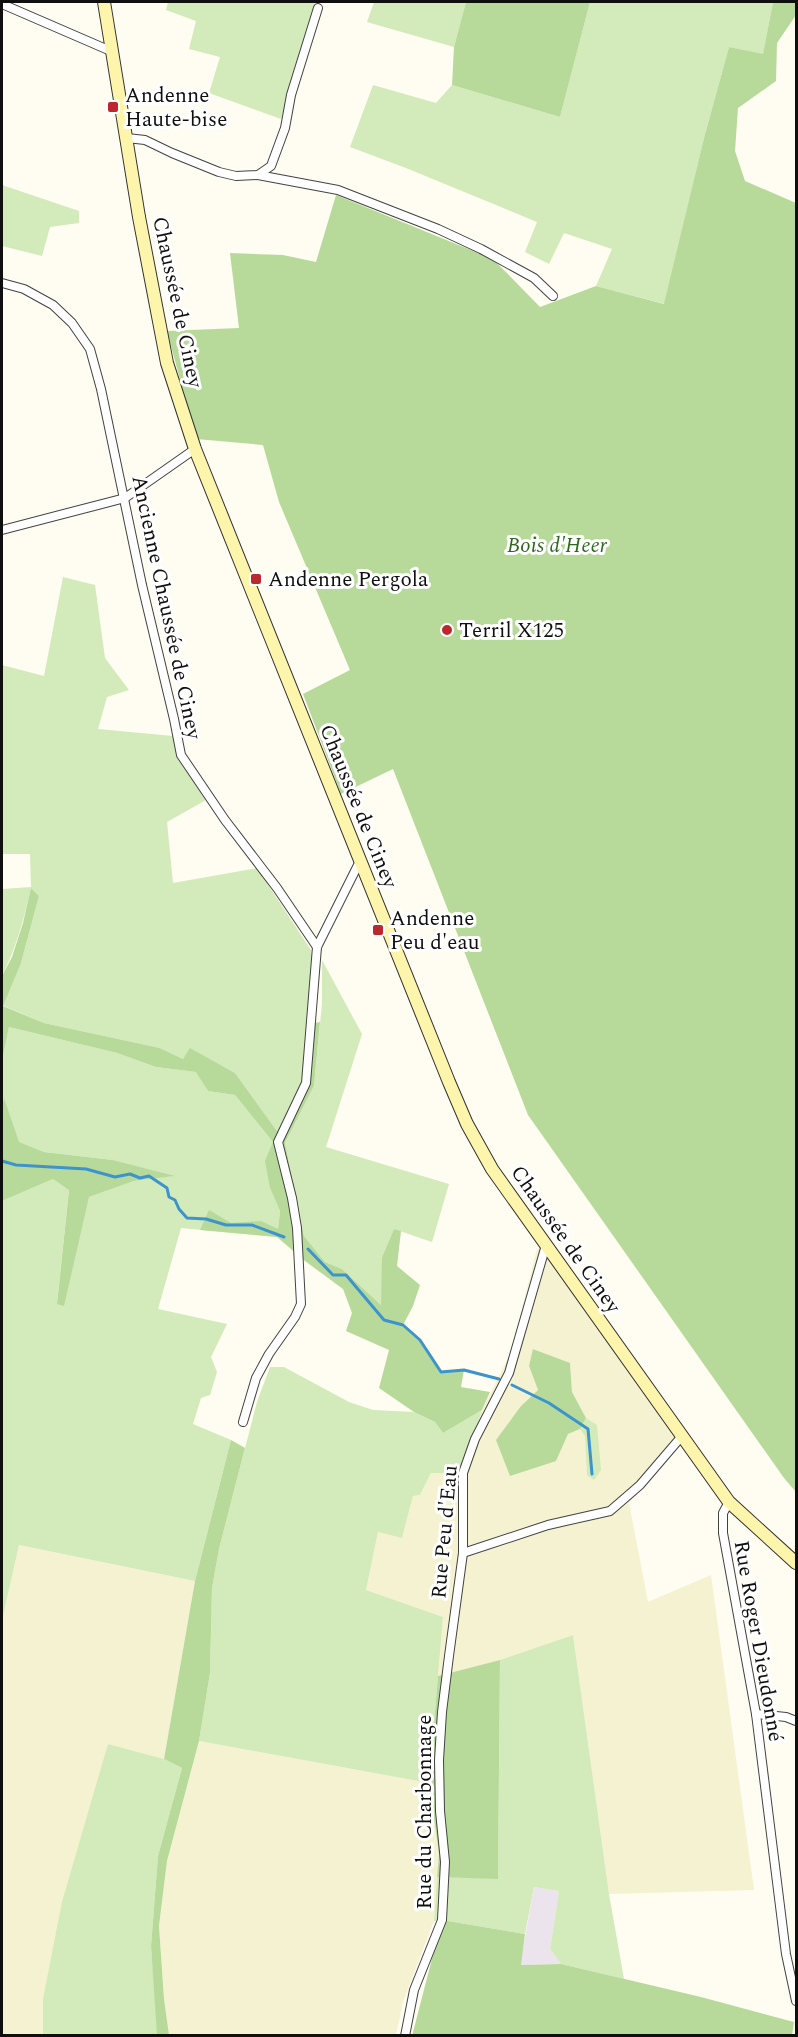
<svg xmlns="http://www.w3.org/2000/svg" width="798" height="2037" font-family="Spectral,serif">
	<style>
		.industrial { fill: #ece4ed }
		.farmland { fill: #f5f2d1; fill-rule: evenodd }
		.green { fill: #d3eaba }
		.forest { fill: #b7da9a }
		.lines { fill: none; stroke-linecap: round; stroke-linejoin: round }
		.stream { stroke: #3d94cd; stroke-width: 3 }
		.minor-casing { stroke: #424242; stroke-width: 10 }
		.secondary-casing { stroke: #313131; stroke-width: 14 }
		.minor { stroke: #fff; stroke-width: 8 }
		.secondary { stroke: #fef5ad; stroke-width: 12 }
		.poi-dot { fill: #bf272e; stroke: #fff; stroke-width: 2 }
		.labels { text-anchor: middle; stroke-width: 6; stroke-linejoin: round; paint-order: stroke }
		.poi-label { font-size: 21px; fill: #0f0f0f; stroke: #fff; text-anchor: start }
		.street-label { font-size: 21px; fill: #0f0f0f; stroke: #fff }
		.park-label { font-size: 21px; font-style: italic; fill: #2e671f; stroke: #fff }
	</style>
	<rect width="100%" height="100%" fill="#fffcf1"/>
	<path class="industrial" d="M 534,1887 L 559,1891 L 550,1949 L 561,1964 L 520,1965 Z"/>
	<g class="farmland">
		<path d="M 553,1246 L 688,1436 L 629,1503 L 648,1602 L 711,1575 L 754,1890 L 609,1894 L 573,1635 L 500,1660 L 438,1676 L 443,1617 L 366,1590 L 378,1532 L 402,1538 L 413,1496 L 420,1495 L 431,1473 L 463,1473 L 482,1410 L 511,1352 L 537,1249 ZM 534,1349 L 570,1364 L 572,1392 L 586,1418 L 580,1429 L 568,1434 L 556,1461 L 521,1406 L 538,1390 L 529,1366 Z"/>
		<path d="M 19,1545 L 195,1581 L 164,1759 L 108,1744 L 43,1999 L 43,2035 L 2,2036 L 2,1621 Z"/>
		<path d="M 199,1741 L 429,1783 L 439,1854 L 434,1921 L 403,2002 L 396,2035 L 169,2036 L 164,1999 L 159,1926 L 167,1861 Z"/>
	</g>
	<g class="green">
		<path d="M 168,2 L 314,2 L 315,11 L 281,119 L 209,93 L 220,57 L 189,49 L 196,21 L 166,10 Z"/>
		<path d="M 374,2 L 466,2 L 454,47 L 367,22 Z"/>
		<path d="M 590,2 L 773,2 L 763,55 L 729,47 L 704,138 L 665,304 L 596,286 L 612,249 L 564,233 L 549,264 L 525,252 L 537,222 L 406,168 L 350,147 L 373,85 L 436,103 L 452,85 L 560,117 Z"/>
		<path d="M 2,185 L 79,211 L 79,223 L 50,227 L 42,256 L 2,246 Z"/>
		<path d="M 63,577 L 95,585 L 105,658 L 129,690 L 107,697 L 98,729 L 173,736 L 179,761 L 206,800 L 167,822 L 173,883 L 257,868 L 311,950 L 313,963 L 303,1083 L 277,1131 L 235,1073 L 191,1049 L 183,1059 L 160,1048 L 44,1023 L 2,1005 L 21,963 L 39,896 L 31,888 C 24,919 16,948 2,976 L 2,889 L 31,887 L 30,854 L 2,854 L 2,665 L 44,676 Z"/>
		<path d="M 322,960 L 362,1034 L 326,1147 L 449,1184 L 432,1242 L 394,1229 L 382,1257 L 382,1306 L 342,1269 L 325,1262 L 304,1236 L 285,1143 L 314,1086 L 322,1004 Z"/>
		<path d="M 9,1027 L 117,1053 L 156,1067 L 197,1072 L 208,1091 L 235,1095 L 274,1143 L 270,1188 L 280,1211 L 277,1237 L 181,1228 L 158,1309 L 227,1324 L 211,1357 L 217,1372 L 210,1395 L 201,1398 L 193,1424 L 231,1440 L 195,1581 L 19,1545 L 2,1621 L 2,1201 L 53,1179 L 69,1189 L 57,1303 L 89,1197 L 134,1181 L 173,1176 L 113,1160 L 44,1152 L 18,1142 L 4,1099 L 2,1107 L 2,1061 Z"/>
		<path d="M 270,1367 L 284,1367 L 349,1402 L 373,1410 L 414,1412 L 435,1422 L 443,1433 L 482,1410 L 463,1473 L 431,1473 L 420,1495 L 413,1496 L 402,1538 L 378,1532 L 366,1590 L 443,1617 L 429,1783 L 199,1741 L 210,1673 L 212,1588 L 219,1549 L 257,1402 Z"/>
		<path d="M 586,1418 L 597,1425 L 601,1470 L 594,1480 L 587,1475 L 585,1436 L 580,1429 Z"/>
		<path d="M 573,1635 L 609,1894 L 624,1979 L 561,1964 L 550,1949 L 559,1891 L 534,1887 L 525,1934 L 442,1920 L 434,1921 L 437,1877 L 498,1878 L 500,1660 Z"/>
		<path d="M 108,1744 L 164,1759 L 182,1768 L 158,1856 L 151,1946 L 158,2035 L 43,2036 L 43,1999 L 62,1902 Z"/>
	</g>
	<g class="forest">
		<path d="M 466,2 L 590,2 L 560,117 L 452,85 L 454,47 Z"/>
		<path d="M 773,2 L 796,2 L 796,15 L 777,43 L 776,81 L 738,108 L 735,151 L 745,181 L 796,203 L 796,1492 L 784,1478 L 528,1115 L 393,769 L 341,794 L 303,694 L 350,670 L 279,502 L 263,445 L 196,439 L 167,331 L 239,328 L 230,253 L 283,255 L 316,262 L 336,195 L 493,259 L 540,307 L 596,286 L 664,304 L 704,138 L 729,47 L 763,54 Z"/>
		<path d="M 31,888 L 39,896 L 21,963 L 3,1006 L 44,1023 L 160,1048 L 183,1059 L 190,1048 L 235,1073 L 277,1131 L 303,1083 L 308,1024 L 320,1022 L 314,1086 L 285,1143 L 304,1236 L 325,1262 L 342,1269 L 381,1305 L 382,1257 L 394,1229 L 401,1231 L 397,1266 L 420,1285 L 413,1306 L 403,1325 L 420,1340 L 441,1372 L 464,1370 L 461,1387 L 490,1392 L 482,1410 L 443,1433 L 435,1422 L 414,1412 L 379,1388 L 389,1350 L 346,1331 L 352,1313 L 343,1289 L 305,1261 L 277,1237 L 200,1230 L 209,1210 L 231,1223 L 261,1221 L 278,1229 L 280,1211 L 270,1188 L 265,1161 L 273,1142 L 235,1095 L 208,1091 L 196,1072 L 156,1067 L 117,1053 L 9,1027 L 2,1061 L 2,976 L 12,957 L 23,923 Z"/>
		<path d="M 4,1098 L 19,1142 L 44,1152 L 113,1160 L 175,1176 L 134,1181 L 89,1197 L 64,1306 L 57,1304 L 69,1190 L 53,1179 L 2,1201 L 2,1107 Z"/>
		<path d="M 533,1349 L 570,1363 L 572,1392 L 586,1418 L 580,1429 L 568,1434 L 556,1461 L 510,1476 L 496,1440 L 521,1406 L 538,1390 L 529,1366 Z"/>
		<path d="M 231,1440 L 245,1448 L 219,1549 L 212,1588 L 210,1673 L 199,1741 L 167,1861 L 159,1926 L 164,1999 L 169,2035 L 157,2035 L 151,1946 L 158,1856 L 182,1768 L 164,1759 L 195,1581 Z"/>
		<path d="M 500,1660 L 498,1879 L 437,1877 L 439,1854 L 429,1783 L 438,1676 Z"/>
		<path d="M 442,1920 L 525,1934 L 521,1965 L 561,1964 L 701,1997 L 794,2022 L 792,2036 L 412,2036 Z"/>
	</g>
	<g class="lines">
		<g class="stream">
			<path d="M 2,1161 L 16,1165 L 86,1169 L 115,1177 L 130,1174 L 140,1178 L 149,1176 L 167,1188 L 169,1197 L 175,1200 L 179,1209 L 187,1218 L 206,1219 L 226,1225 L 252,1225 L 284,1237"/>
			<path d="M 308,1249 L 333,1275 L 346,1275 L 384,1320 L 403,1325 L 420,1340 L 441,1372 L 464,1370 L 499,1379"/>
			<path d="M 512,1385 L 549,1403 L 588,1429 L 592,1474"/>
		</g>
		<g class="minor-casing">
			<g id="minor">
				<path d="M 2,4 L 113,52"/>
				<path d="M 127,138 L 145,140 L 172,153 L 219,172 L 236,176 L 258,175 L 271,166 L 285,128 L 291,95 L 318,8"/>
				<path d="M 258,175 L 338,190 L 438,229 L 481,249 L 534,278 L 553,296"/>
				<path d="M 2,283 L 24,289 L 53,305 L 72,323 L 90,349 L 101,389 L 142,585 L 174,719 L 181,755 L 225,820 L 277,888 L 317,947"/>
				<path d="M 2,530 L 125,498 L 195,449"/>
				<path d="M 243,1422 L 256,1378 L 269,1354 L 295,1317 L 301,1304 L 297,1228 L 292,1198 L 278,1142 L 306,1083 L 317,947 L 360,861"/>
				<path d="M 729,1502 L 723,1513 L 723,1533 L 756,1714 L 786,1954 L 796,2001"/>
				<path d="M 463,1553 L 548,1525 L 610,1511 L 640,1485 L 682,1436"/>
				<path d="M 756,1714 L 786,1717 L 796,1721"/>
				<path d="M 405,2036 L 414,1990 L 442,1920 L 445,1862 L 440,1811 L 439,1760 L 442,1712 L 449,1656 L 463,1553 L 463,1473 L 475,1439 L 509,1373 L 546,1245"/>
			</g>
		</g>
		<g class="secondary-casing">
			<path id="secondary" d="M 104,2 L 139,217 L 167,363 L 195,449 L 449,1082 L 467,1124 L 492,1169 L 729,1502 L 796,1563"/>
		</g>
		<use href="#minor" class="minor"/>
		<use href="#secondary" class="secondary"/>
	</g>
	<g class="poi-dot">
		<rect x="107" y="101" width="12" height="12" rx="3"/>
		<rect x="250" y="573" width="12" height="12" rx="3"/>
		<circle cx="447" cy="630" r="6"/>
		<rect x="372" y="924" width="12" height="12" rx="3"/>
	</g>
	<g class="labels">
		<g class="poi-label">
			<text x="125" y="102">Andenne<tspan x="125" dy="24">Haute-bise</tspan></text>
			<text x="268" y="586">Andenne Pergola</text>
			<text x="459" y="637">Terril X125</text>
			<text x="390" y="925">Andenne<tspan x="390" dy="24">Peu d'eau</tspan></text>
		</g>
		<g class="street-label">
			<text transform="translate(178 302) rotate(78)" y="7">Chaussée de Ciney</text>
			<text transform="translate(167 607) rotate(78)" y="7">Ancienne Chaussée de Ciney</text>
			<text transform="translate(359 806) rotate(68)" y="7">Chaussée de Ciney</text>
			<text transform="translate(566 1239) rotate(55)" y="7">Chaussée de Ciney</text>
			<text transform="translate(444 1532) rotate(-85)" y="7">Rue Peu d'Eau</text>
			<text transform="translate(759 1641) rotate(80)" y="7">Rue Roger Dieudonné</text>
			<text transform="translate(424 1812) rotate(-90)" y="7">Rue du Charbonnage</text>
		</g>
		<g class="park-label">
			<text x="557" y="552">Bois d'Heer</text>
		</g>
	</g>
	<rect width="798" height="2037" fill="none" stroke="#0f0f0f" stroke-width="6"/>
</svg>
